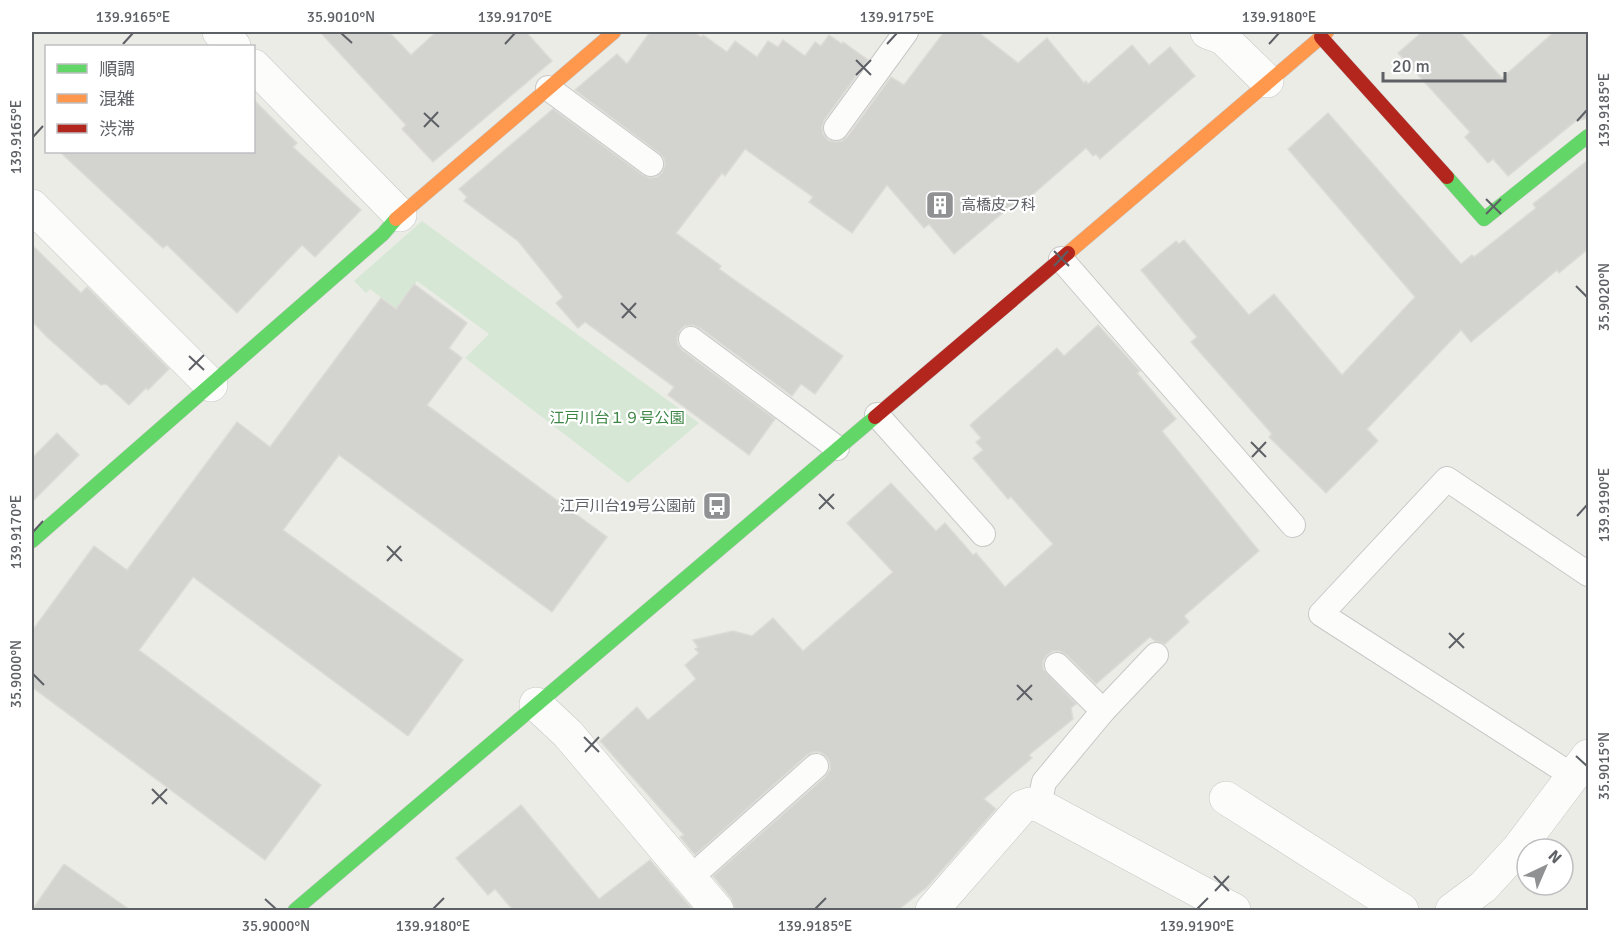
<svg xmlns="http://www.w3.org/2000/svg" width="1620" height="942" font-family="Signika,'Noto Sans JP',sans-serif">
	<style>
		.green { fill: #d6e8d5 }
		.building { fill: #d3d3d0; stroke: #dcdbd6; stroke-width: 1.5 }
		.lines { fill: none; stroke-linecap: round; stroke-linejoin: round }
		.lane-casing { stroke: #c8c8c8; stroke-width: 26 }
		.street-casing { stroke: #c8c8c8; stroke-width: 34 }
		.fast-casing { stroke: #c8c8c8; stroke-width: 15 }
		.slow-casing { stroke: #c8c8c8; stroke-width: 15 }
		.jam-casing { stroke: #c8c8c8; stroke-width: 15 }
		.lane { stroke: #fcfcfb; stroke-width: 24 }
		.street { stroke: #fcfcfb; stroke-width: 33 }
		.fast { stroke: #63d668; stroke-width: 14 }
		.slow { stroke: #ff974d; stroke-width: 14 }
		.jam { stroke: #b3261e; stroke-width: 14 }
		.ticks { fill: none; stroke: #5d6065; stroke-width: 2 }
		.labels { text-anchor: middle; stroke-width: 4.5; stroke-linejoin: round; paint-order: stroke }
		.poi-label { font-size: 15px; fill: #5d6065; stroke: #fff; text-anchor: start }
		.park-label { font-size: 15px; fill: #3c8544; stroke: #fff }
		.neatline { fill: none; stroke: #5d6065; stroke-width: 2 }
		.ticks-label { font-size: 15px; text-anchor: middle; fill: #5d6065 }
	</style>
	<rect width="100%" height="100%" fill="#ecece7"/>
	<path class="green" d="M 422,221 L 699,423 L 628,483 L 465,358 L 489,334 L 417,281 L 406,296 L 402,313 L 370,289 L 366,293 L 354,281 Z"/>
	<g class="building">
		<path d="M 320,32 L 389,32 L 411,55 L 436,32 L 526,32 L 552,61 L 433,162 L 402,129 L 406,125 Z"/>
		<path d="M 650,32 L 694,32 L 701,37 L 703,35 L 727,52 L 735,41 L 757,57 L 768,41 L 778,47 L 783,40 L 805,56 L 815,42 L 821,46 L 829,35 L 842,44 L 843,42 L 868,60 L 824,120 L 822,127 L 823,134 L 828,140 L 835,142 L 842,141 L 848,136 L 891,77 L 904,85 L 944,32 L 978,32 L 1018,63 L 1047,38 L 1084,83 L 1086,81 L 1088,84 L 1132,45 L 1149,65 L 1170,47 L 1195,76 L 1100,159 L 1096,154 L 1093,156 L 1086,148 L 1015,210 L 1011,206 L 954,254 L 929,224 L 924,228 L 887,185 L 852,233 L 809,202 L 813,197 L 745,149 L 725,176 L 722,173 L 676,233 L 721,266 L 719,269 L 843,356 L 815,394 L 801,384 L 792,396 L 700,328 L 692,325 L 685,326 L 680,330 L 677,338 L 678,345 L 682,350 L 775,419 L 749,455 L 668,395 L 674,387 L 585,322 L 578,328 L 556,303 L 563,297 L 518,241 L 464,201 L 467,197 L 459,189 L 553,109 L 643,175 L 650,178 L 657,177 L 662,173 L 665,165 L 664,158 L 659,153 L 575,90 L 617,54 L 627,64 Z"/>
		<path d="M 1422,32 L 1460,32 L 1502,78 L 1554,32 L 1588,32 L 1588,118 L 1576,121 L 1508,176 L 1493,159 L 1488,163 L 1465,137 L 1470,132 L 1398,53 Z"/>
		<path d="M 254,100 L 297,143 L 293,147 L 361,210 L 315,257 L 302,245 L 237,313 L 167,245 L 163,248 L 60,152 L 254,152 Z"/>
		<path d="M 1328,113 L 1461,264 L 1472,255 L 1474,257 L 1536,208 L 1533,204 L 1588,160 L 1588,249 L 1559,273 L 1557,270 L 1471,342 L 1461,330 L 1367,429 L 1378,441 L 1326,493 L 1269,437 L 1272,434 L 1191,342 L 1197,337 L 1141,270 L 1176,241 L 1179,244 L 1184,240 L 1249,315 L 1274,294 L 1342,375 L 1415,297 L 1288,149 Z"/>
		<path d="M 32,245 L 81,293 L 87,287 L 169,369 L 148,390 L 146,388 L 129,405 L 106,384 L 101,385 L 46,336 L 32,321 Z"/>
		<path d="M 414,284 L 467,323 L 449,348 L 462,358 L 427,405 L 607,537 L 552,612 L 339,455 L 283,530 L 463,660 L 408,736 L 193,577 L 139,650 L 321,785 L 265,860 L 32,687 L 32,631 L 94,546 L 127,570 L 237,422 L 270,447 L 381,298 L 396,309 Z"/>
		<path d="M 1098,325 L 1140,371 L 1137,373 L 1176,419 L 1162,431 L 1259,551 L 1184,616 L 1189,622 L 1165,644 L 1155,641 L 1150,637 L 1096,684 L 1067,655 L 1060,651 L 1053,651 L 1047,655 L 1043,661 L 1043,669 L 1076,704 L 1071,708 L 1073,719 L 1029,755 L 1032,758 L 984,799 L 996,809 L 927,887 L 898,910 L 735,910 L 731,898 L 713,876 L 825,777 L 830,770 L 830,763 L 827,757 L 820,752 L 813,752 L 807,755 L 695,855 L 680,837 L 684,835 L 600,741 L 637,707 L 648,720 L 696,679 L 685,665 L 699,653 L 695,649 L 698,647 L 693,640 L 733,631 L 752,636 L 773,618 L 803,651 L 893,572 L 847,523 L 891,483 L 936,531 L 945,523 L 973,555 L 976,553 L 1005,587 L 1053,544 L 1011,497 L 1008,499 L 973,458 L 983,450 L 976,442 L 981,438 L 970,425 L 1057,348 L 1064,356 Z"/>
		<path d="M 57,433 L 79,455 L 32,502 L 32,458 Z"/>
		<path d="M 521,805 L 599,899 L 650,860 L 693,910 L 513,910 L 495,889 L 488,895 L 456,858 Z"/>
		<path d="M 64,864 L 130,910 L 32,910 Z"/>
	</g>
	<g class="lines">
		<g class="lane-casing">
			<g id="lane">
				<path d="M 548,88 L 651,164"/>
				<path d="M 836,128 L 906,32"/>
				<path d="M 1061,259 L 1293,525"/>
				<path d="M 691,339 L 837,448"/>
				<path d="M 877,415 L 983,534"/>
				<path d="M 1057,665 L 1103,711"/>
				<path d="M 1573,776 L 1321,614 L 1447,479 L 1588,574"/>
				<path d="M 1039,805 L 1044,782 L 1103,711 L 1156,655"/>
				<path d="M 690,878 L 816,766"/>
			</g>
		</g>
		<g class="street-casing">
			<g id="street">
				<path d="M 219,32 L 234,46"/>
				<path d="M 1207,32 L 1223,38 L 1267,81"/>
				<path d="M 254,66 L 400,215"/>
				<path d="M 32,206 L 211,385"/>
				<path d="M 536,704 L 568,734 L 717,910"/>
				<path d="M 1226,798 L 1402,910"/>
				<path d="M 932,910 L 1022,807 L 1030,804 L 1039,805 L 1234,910"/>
				<path d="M 1452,910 L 1483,887 L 1518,849 L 1588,756"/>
			</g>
		</g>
		<g class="fast-casing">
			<g id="fast">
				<path d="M 1447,177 L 1484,219 L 1588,136"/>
				<path d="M 32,541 L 383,234 L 396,219"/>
				<path d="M 295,910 L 875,417"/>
			</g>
		</g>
		<g class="slow-casing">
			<g id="slow">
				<path d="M 396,219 L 614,32"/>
				<path d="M 1068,253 L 1327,32"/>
			</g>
		</g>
		<g class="jam-casing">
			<g id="jam">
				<path d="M 1321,37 L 1447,177"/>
				<path d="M 875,417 L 1068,253"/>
			</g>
		</g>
		<use href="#lane" class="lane"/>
		<use href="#street" class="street"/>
		<use href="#fast" class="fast"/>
		<use href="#slow" class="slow"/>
		<use href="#jam" class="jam"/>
	</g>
	<path class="ticks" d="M 341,33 L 352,43M 123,44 L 133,33M 505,44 L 515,33M 887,44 L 897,33M 1269,44 L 1279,33M 856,60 L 871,75M 856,75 L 871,60M 424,113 L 439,127M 1577,121 L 1587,110M 424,127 L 438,112M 33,137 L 43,126M 1486,199 L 1501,214M 1486,214 L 1501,199M 1054,251 L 1069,266M 1054,266 L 1068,251M 1576,286 L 1587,297M 621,303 L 636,318M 622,318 L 636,303M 189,356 L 204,370M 189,370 L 204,355M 1251,442 L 1266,457M 1252,457 L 1266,442M 819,494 L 834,509M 819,509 L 834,494M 1577,516 L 1587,505M 33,532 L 43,521M 387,546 L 402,561M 387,561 L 401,546M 1449,633 L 1464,648M 1449,648 L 1464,633M 33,674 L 44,685M 1017,685 L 1032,700M 1017,700 L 1032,685M 584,737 L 599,752M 585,752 L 599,737M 1576,756 L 1587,766M 152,789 L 167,804M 152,804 L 167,789M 1214,876 L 1229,891M 1215,891 L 1229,876M 265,899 L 276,909M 433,909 L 444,898M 815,909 L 826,898M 1197,909 L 1208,898"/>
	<defs>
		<g id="building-square" transform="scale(1.5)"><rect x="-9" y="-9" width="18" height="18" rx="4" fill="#8f9192" stroke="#fff"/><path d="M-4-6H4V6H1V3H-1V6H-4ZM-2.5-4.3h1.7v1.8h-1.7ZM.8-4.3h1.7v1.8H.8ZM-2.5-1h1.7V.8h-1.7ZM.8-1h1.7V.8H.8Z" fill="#fff"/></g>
		<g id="bus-square" transform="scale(1.5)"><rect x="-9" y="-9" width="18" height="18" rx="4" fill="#8f9192" stroke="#fff"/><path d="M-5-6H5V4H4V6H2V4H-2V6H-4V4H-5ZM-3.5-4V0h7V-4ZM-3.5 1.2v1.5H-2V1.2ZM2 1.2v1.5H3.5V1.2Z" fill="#fff"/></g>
	</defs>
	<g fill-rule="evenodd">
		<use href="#building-square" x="940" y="205"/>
		<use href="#bus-square" x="717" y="506"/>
	</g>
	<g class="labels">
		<g class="poi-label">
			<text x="961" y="210">高橋皮フ科</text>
			<text x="696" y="511" text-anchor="end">江戸川台19号公園前</text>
		</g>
		<g class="park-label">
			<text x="617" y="423">江戸川台１９号公園</text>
		</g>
	</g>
	<rect width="1620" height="942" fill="none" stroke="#ffffff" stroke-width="66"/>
	<rect x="45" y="45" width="210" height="108" fill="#ffffff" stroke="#bebfc1" stroke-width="1.5"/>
	<rect x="57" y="64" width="30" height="9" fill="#63d668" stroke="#bebfc1" stroke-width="1.5"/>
	<text x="99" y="75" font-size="18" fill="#5d6065">順調</text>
	<rect x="57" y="94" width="30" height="9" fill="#ff974d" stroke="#bebfc1" stroke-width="1.5"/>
	<text x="99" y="105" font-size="18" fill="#5d6065">混雑</text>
	<rect x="57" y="124" width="30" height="9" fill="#b3261e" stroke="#bebfc1" stroke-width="1.5"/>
	<text x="99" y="135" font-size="18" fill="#5d6065">渋滞</text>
	<g transform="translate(1545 867) rotate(44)"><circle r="28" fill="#ffffff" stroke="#bebfc1" stroke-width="1.5"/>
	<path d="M0-4.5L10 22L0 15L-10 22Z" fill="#8f9192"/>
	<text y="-9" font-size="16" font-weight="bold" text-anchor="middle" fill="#5d6065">N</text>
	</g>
	<path d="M1383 72v9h122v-9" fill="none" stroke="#5d6065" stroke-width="3"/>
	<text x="1392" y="72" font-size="18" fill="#5d6065" stroke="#ffffff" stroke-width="4.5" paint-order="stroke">20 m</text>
	<rect x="33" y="33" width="1554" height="876" class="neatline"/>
	<g class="ticks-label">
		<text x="133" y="22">139.9165°E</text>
		<text x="341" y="22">35.9010°N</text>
		<text x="515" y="22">139.9170°E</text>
		<text x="897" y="22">139.9175°E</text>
		<text x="1279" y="22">139.9180°E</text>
		<text transform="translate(1604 110) rotate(-90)" y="5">139.9185°E</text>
		<text transform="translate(16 137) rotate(-90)" y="5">139.9165°E</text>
		<text transform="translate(1604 297) rotate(-90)" y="5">35.9020°N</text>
		<text transform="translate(1604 505) rotate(-90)" y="5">139.9190°E</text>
		<text transform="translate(16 532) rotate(-90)" y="5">139.9170°E</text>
		<text transform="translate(16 674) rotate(-90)" y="5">35.9000°N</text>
		<text transform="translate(1604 766) rotate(-90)" y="5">35.9015°N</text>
		<text x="276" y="931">35.9000°N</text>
		<text x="433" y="931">139.9180°E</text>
		<text x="815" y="931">139.9185°E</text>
		<text x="1197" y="931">139.9190°E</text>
	</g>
</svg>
